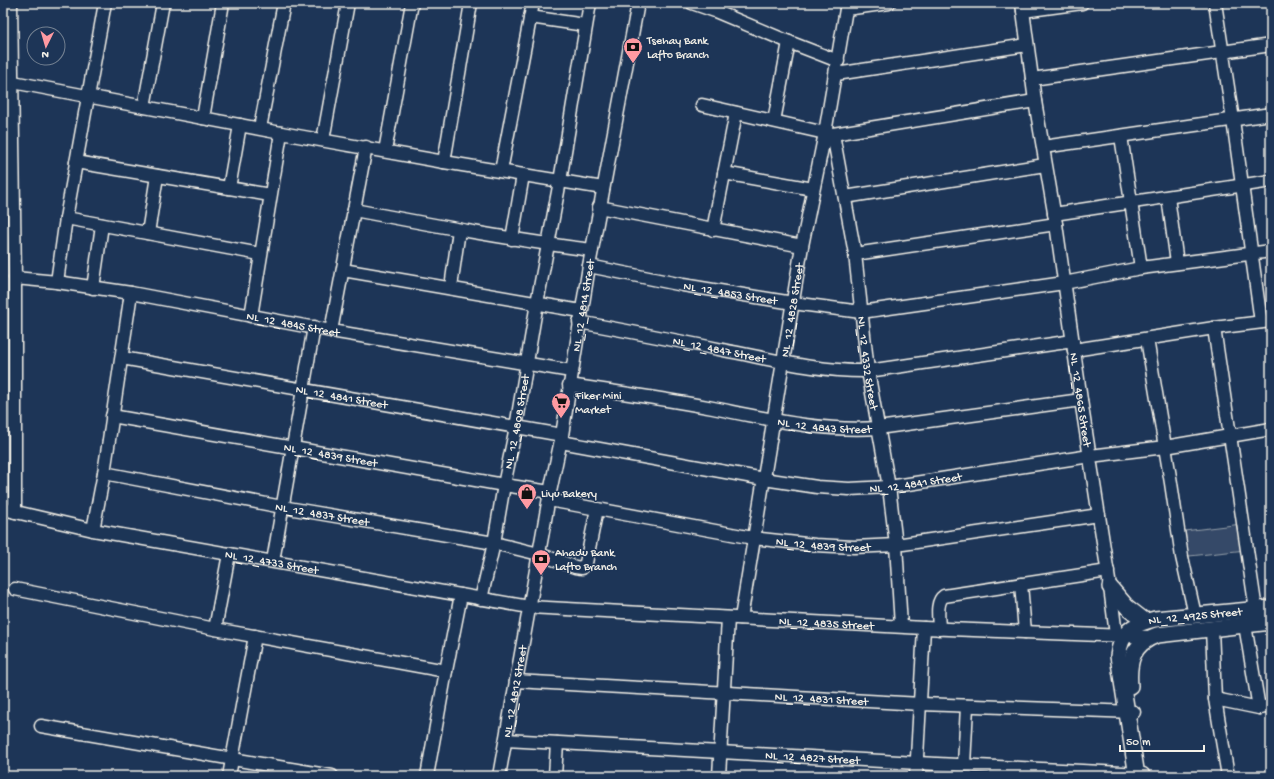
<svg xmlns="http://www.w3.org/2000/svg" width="1274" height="779" font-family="'Gochi Hand',sans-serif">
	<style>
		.green { fill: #354a67; stroke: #949ea8 }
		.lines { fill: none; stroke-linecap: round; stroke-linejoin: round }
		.minor-casing { stroke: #f4f1e8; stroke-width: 15 }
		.major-casing { stroke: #f4f1e8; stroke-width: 18 }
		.minor { stroke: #1d3557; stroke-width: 12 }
		.major { stroke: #1d3557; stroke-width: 15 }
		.labels { text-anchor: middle; stroke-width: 3; stroke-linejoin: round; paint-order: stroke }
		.poi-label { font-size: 12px; fill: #f4f1e8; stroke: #1d3557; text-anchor: start }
		.street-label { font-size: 12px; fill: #f4f1e8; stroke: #1d3557 }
	</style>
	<rect width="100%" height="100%" fill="#1d3557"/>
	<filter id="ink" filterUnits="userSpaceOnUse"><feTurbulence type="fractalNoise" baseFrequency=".025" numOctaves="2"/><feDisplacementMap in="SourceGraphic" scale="8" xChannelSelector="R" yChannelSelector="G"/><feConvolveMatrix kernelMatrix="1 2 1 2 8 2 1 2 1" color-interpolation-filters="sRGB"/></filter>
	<g filter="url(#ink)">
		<path class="green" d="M 1242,524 L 1246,550 L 1180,557 L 1176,532 Z"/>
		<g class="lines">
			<g class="minor-casing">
				<g id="minor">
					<path d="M 11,3 L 15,278 L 15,512"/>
					<path d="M 692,3 L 715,11 L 789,42 L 838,61"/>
					<path id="s1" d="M 1022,3 L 1035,101 L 1056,224 L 1081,400 L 1110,587 L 1116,635"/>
					<path d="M 1215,3 L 1233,120 L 1261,322"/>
					<path d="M 846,9 L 889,3"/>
					<path d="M 1023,11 L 1082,3"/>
					<path d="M 530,17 L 585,25"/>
					<path d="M 836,74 L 1027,45"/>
					<path d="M 1032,79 L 1271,45"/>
					<path d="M 13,82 L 281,133 L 444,162 L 603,188"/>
					<path id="s2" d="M 702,105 L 825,133 L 833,134 L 855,254 L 868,371 L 889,487 L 896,545 L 901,626"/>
					<path d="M 144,107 L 163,3"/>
					<path d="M 203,118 L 223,3"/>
					<path d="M 774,121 L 789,42"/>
					<path d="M 260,128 L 284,3"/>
					<path d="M 833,134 L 1035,101"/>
					<path d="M 1121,136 L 1141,268"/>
					<path d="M 323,140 L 348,3"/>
					<path d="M 1043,147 L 1271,114"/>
					<path d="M 385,151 L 412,3"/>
					<path d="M 76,162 L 270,195"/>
					<path d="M 444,162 L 471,3"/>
					<path d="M 501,171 L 533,3"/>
					<path d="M 724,173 L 813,189"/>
					<path d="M 229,188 L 240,125"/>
					<path d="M 845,197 L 1045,165"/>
					<path d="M 1168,197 L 1177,263"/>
					<path d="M 599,207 L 802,246"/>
					<path d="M 354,210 C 433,225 512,240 592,250"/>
					<path d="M 1054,214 L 1271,181"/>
					<path d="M 66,218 L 260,254"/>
					<path d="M 713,230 L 736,113"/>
					<path d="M 148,233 L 157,176"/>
					<path d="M 512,239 L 523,175"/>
					<path d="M 855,254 L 1056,224"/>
					<path id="s3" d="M 589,266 L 683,285 L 793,303 L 861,312 L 1064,283 L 1141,268 L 1271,251"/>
					<path d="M 343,270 L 581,311"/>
					<path id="s4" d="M 15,278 L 57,282 L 131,293 L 331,331 L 571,371"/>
					<path d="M 57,282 L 66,218 L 105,3"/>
					<path d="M 451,287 L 459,230"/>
					<path d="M 93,288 L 102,225"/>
					<path d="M 251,316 L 281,133"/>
					<path id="s5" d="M 579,322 C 627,331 675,340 723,350 C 771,359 819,372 868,371 L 1073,341"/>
					<path d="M 1214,328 L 1256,610"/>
					<path d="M 331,331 L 366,147"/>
					<path d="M 1147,339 L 1171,483 L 1182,557 L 1195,615"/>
					<path d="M 1074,350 L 1214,328 L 1271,321"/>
					<path id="s6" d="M 122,358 L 562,435"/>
					<path id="s7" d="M 569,385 C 617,392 665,399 713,408 C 768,419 822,432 878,428 L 1081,400"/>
					<path id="s8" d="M 112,416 L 504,485 L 550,492"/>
					<path id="s9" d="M 561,442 L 764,479 L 817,487 L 849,489 L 889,487 L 1090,456 L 1165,447 L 1271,429"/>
					<path id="s10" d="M 104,473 L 282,507 L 494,543 L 539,554 L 575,567 L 582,568 L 586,563 L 597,509"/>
					<path id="s11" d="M 549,500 L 753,538 L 815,545 L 854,547 L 896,545 L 1099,515"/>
					<path id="s12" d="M 3,509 L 93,530 L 529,607 L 924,628 L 1151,637"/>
					<path d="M 93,530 L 104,473 L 131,293"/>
					<path d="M 273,561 L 314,327"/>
					<path d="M 1021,584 L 1025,632"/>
					<path d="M 15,589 L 215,629 L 446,671"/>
					<path id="s13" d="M 481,599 L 494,543 L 504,485 L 516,427 L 537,303 L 560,181 L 590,3"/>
					<path id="s14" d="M 741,618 L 802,246 L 825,133 L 846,9 L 846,3"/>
					<path d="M 1245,625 L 1259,708 L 1271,706"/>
					<path d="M 215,629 L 229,554"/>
					<path d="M 939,629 C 939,619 935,602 944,596 L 1108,571"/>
					<path d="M 1212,629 L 1215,699 L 1228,776"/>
					<path id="s15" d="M 516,681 L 921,704 L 1134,712"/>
					<path d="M 1215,699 L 1259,708"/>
					<path d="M 41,726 L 332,776"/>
					<path id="s16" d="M 506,740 L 917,763 L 1143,774"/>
					<path d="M 964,765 L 967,706"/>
					<path d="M 229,776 L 255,636"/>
					<path d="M 427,776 L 446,671 L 461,595"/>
					<path id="s17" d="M 499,776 L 550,492 L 562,435 L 589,266 L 638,3"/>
					<path d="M 555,776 L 557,743"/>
					<path d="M 719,776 L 728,618"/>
					<path d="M 916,776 L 924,628"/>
				</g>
			</g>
			<g class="major-casing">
				<g id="major">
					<path d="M 1110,587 L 1127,607 L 1145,621"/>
					<path d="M 1130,686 C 1128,662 1132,644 1157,635 L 1271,622"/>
					<path id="s18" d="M 1137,776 L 1118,656 C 1121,632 1132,624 1155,619 L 1271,608"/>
				</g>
			</g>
			<use href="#minor" class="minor"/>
			<use href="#major" class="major"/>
		</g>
	</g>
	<defs>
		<g id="bank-pin" transform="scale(1)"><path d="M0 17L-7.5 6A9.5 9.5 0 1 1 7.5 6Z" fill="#ff9aa2" stroke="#1d3557"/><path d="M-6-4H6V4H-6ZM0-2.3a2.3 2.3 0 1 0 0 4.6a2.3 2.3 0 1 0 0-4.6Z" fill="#111"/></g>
		<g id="supermarket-pin" transform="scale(1)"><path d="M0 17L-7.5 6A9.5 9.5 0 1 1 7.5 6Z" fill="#ff9aa2" stroke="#1d3557"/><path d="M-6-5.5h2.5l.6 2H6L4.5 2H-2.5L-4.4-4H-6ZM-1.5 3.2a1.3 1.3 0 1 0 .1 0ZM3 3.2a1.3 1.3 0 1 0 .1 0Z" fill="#111"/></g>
		<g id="shop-pin" transform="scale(1)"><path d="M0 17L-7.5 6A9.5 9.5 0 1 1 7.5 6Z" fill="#ff9aa2" stroke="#1d3557"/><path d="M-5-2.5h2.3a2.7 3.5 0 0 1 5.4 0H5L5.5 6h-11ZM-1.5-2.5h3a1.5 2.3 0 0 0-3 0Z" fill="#111"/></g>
	</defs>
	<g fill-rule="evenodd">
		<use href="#bank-pin" x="633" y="47"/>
		<use href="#supermarket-pin" x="561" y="402"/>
		<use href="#shop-pin" x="527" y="493"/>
		<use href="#bank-pin" x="541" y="559"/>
	</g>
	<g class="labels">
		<g class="poi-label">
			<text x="647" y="44">Tsehay Bank<tspan x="647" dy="14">Lafto Branch</tspan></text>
			<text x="575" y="399">Fiker Mini<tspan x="575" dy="14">Market</tspan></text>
			<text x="541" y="497">Liyu Bakery</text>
			<text x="555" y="556">Ahadu Bank<tspan x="555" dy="14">Lafto Branch</tspan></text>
		</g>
		<g class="street-label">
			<text dy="4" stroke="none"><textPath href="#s3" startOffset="144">NL_12_4853 Street</textPath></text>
			<text dy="4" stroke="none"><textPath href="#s17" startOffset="478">NL_12_4814 Street</textPath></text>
			<text dy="4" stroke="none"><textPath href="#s14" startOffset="312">NL_12_4828 Street</textPath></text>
			<text dy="4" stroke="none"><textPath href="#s4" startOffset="282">NL_12_4845 Street</textPath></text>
			<text dy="4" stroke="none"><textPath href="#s5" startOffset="143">NL_12_4847 Street</textPath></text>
			<text dy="4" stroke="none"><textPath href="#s2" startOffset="366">NL_12_4332 Street</textPath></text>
			<text dy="4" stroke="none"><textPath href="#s6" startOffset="223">NL_12_4841 Street</textPath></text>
			<text dy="4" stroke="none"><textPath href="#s1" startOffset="401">NL_12_4865 Street</textPath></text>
			<text dy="4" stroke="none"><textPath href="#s13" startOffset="181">NL_12_4808 Street</textPath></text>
			<text dy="4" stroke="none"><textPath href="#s7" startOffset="259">NL_12_4843 Street</textPath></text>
			<text dy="4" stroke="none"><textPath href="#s8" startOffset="222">NL_12_4839 Street</textPath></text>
			<text dy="4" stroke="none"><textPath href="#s9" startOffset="359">NL_12_4841 Street</textPath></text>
			<text dy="4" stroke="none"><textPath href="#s10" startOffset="222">NL_12_4837 Street</textPath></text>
			<text dy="4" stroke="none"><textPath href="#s11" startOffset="278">NL_12_4839 Street</textPath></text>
			<text dy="4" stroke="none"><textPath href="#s12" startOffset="274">NL_12_4733 Street</textPath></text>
			<text dy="4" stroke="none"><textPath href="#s18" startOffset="219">NL_12_4925 Street</textPath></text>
			<text dy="4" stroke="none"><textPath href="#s12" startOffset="833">NL_12_4835 Street</textPath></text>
			<text dy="4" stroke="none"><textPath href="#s17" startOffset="86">NL_12_4812 Street</textPath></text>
			<text dy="4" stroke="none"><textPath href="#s15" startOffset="306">NL_12_4831 Street</textPath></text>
			<text dy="4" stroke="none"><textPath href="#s16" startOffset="307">NL_12_4827 Street</textPath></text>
		</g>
	</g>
	<rect width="1274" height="779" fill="none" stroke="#1d3557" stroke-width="16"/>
	<rect x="8" y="8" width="1258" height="763" fill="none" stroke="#f4f1e8" stroke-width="1.5" filter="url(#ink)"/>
	<g transform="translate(46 46) rotate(185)"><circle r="19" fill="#1d3557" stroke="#738091"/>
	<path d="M0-3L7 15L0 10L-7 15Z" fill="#ff9aa2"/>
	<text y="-6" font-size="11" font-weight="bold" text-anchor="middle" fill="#f4f1e8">N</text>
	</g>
	<path d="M1120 745v6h84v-6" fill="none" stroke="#f4f1e8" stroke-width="2"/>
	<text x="1126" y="745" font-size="12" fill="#f4f1e8" stroke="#1d3557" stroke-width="3" paint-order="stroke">50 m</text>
</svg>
